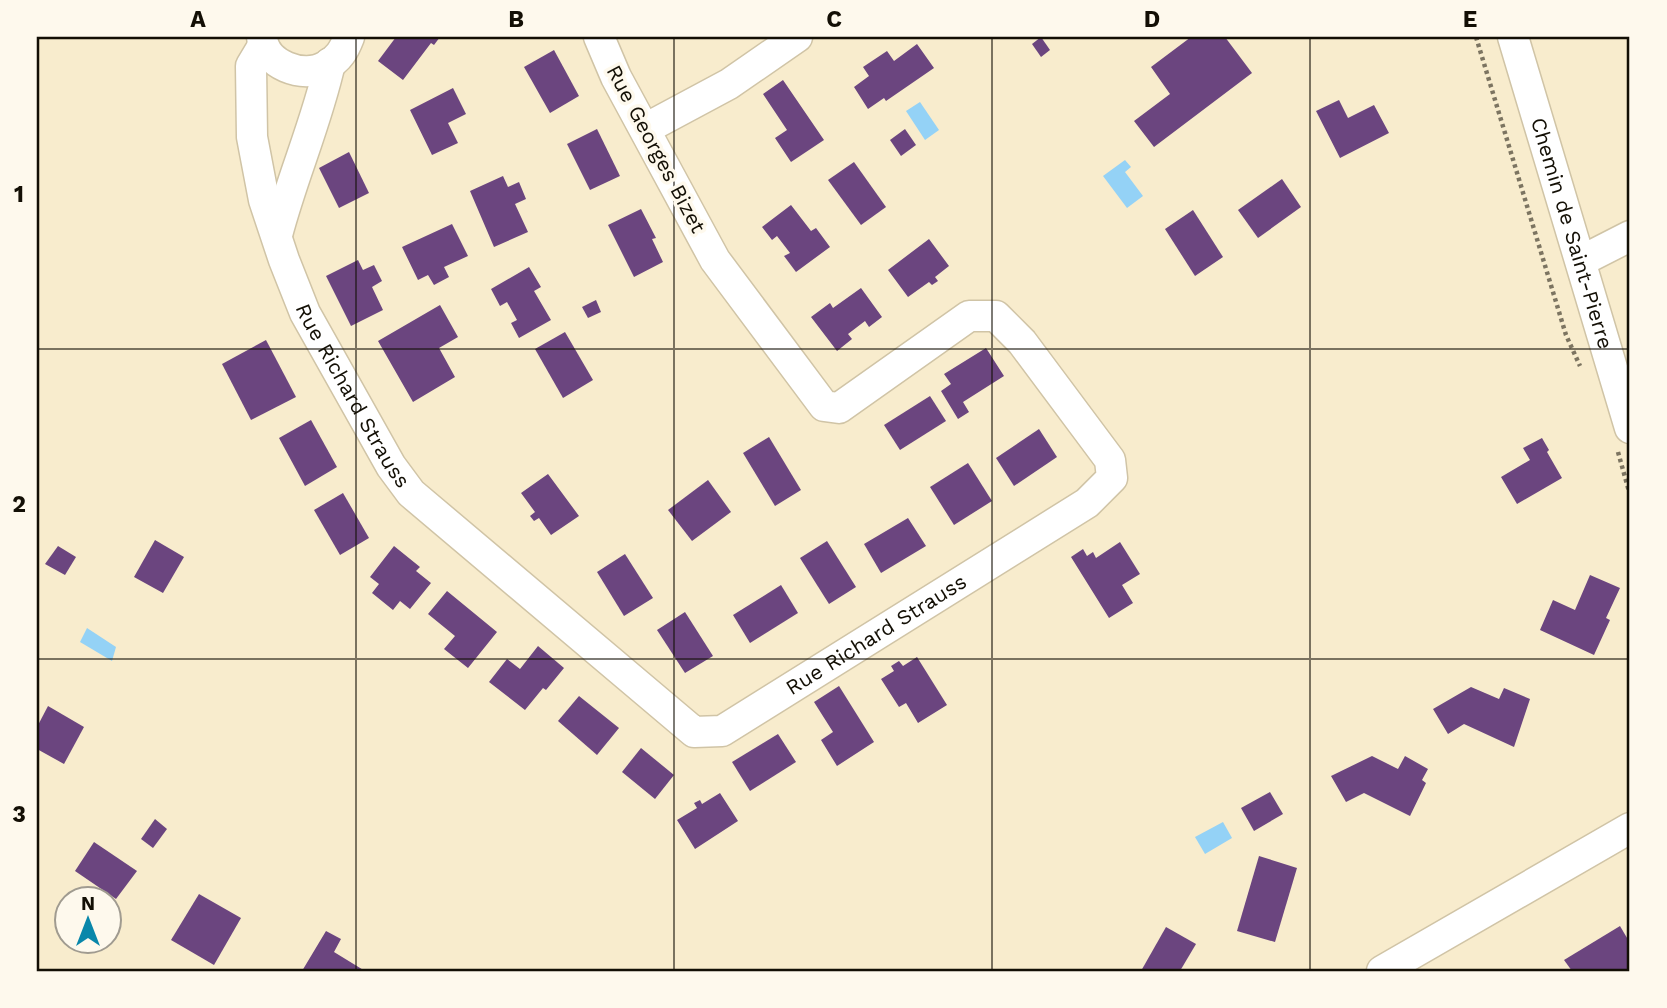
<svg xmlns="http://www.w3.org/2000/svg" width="1667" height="1008" font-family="'Work Sans',sans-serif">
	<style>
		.water { fill: #94d2f6 }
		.building { fill: #6b457f }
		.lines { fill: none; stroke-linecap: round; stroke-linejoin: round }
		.minor-casing { stroke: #d0c4a6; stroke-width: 33 }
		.path { stroke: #7c7461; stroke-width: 4.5; stroke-dasharray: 3.5 3.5; stroke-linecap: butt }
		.minor { stroke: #fff; stroke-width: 30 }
		.grid { fill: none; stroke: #130f05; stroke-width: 2; stroke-opacity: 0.55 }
		.labels { text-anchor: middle; stroke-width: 7; stroke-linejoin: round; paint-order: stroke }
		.street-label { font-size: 21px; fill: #130f05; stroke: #fef9ed }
		.neatline { fill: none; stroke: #130f05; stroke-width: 2.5 }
		.grid-label { font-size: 23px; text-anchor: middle; font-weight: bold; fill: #130f05 }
	</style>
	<rect width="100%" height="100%" fill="#f8eccd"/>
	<g class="water">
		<path d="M 920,102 L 939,130 L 925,140 L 906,111 Z"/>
		<path d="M 1125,160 L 1131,167 L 1125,172 L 1143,196 L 1127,208 L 1103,176 Z"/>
		<path d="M 87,628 L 116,647 L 112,661 L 80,642 Z"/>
		<path d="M 1223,822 L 1232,838 L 1205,854 L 1195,837 Z"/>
	</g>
	<g class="building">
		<path d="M 396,37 L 440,37 L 434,45 L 431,43 L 403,80 L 378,61 Z"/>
		<path d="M 1041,37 L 1050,50 L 1041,57 L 1032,44 Z"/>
		<path d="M 1191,37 L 1225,37 L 1252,73 L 1154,147 L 1134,121 L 1170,94 L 1151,67 Z"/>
		<path d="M 917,44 L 934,68 L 886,101 L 884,98 L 868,109 L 854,87 L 869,76 L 863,67 L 887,51 L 894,61 Z"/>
		<path d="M 554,50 L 579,96 L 550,113 L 524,67 Z"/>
		<path d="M 783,80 L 824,140 L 791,162 L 775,138 L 787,130 L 763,94 Z"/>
		<path d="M 453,88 L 466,114 L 448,123 L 458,143 L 432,155 L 410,110 Z"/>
		<path d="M 1339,100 L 1348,118 L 1374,105 L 1389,133 L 1340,158 L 1316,111 Z"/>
		<path d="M 597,129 L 620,176 L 590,190 L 567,144 Z"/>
		<path d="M 905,129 L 916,145 L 901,156 L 890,140 Z"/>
		<path d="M 349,152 L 369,193 L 339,208 L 319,168 Z"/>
		<path d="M 854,162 L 886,207 L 861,225 L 828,180 Z"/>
		<path d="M 503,176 L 508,187 L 519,182 L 526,199 L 515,204 L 528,232 L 494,247 L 470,191 Z"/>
		<path d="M 1282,179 L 1301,207 L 1258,238 L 1238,210 Z"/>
		<path d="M 791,205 L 811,231 L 816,228 L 830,247 L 796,272 L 784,256 L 790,253 L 777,236 L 772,240 L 762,227 Z"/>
		<path d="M 641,209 L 656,238 L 652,239 L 663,262 L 634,277 L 608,225 Z"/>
		<path d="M 1193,210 L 1223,257 L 1195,276 L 1165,229 Z"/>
		<path d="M 452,224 L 468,256 L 444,267 L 449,277 L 434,285 L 428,275 L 418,280 L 402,247 Z"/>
		<path d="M 929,239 L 949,266 L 935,277 L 938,281 L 932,285 L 929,282 L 908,297 L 888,270 Z"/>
		<path d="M 358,260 L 363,270 L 374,265 L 382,281 L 372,287 L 383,310 L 351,326 L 326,276 Z"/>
		<path d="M 529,267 L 541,287 L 534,291 L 551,320 L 519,338 L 511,323 L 517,320 L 507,302 L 500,306 L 491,289 Z"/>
		<path d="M 861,288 L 882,317 L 869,327 L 865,321 L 848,334 L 852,339 L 837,351 L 811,317 L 830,303 L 833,308 Z"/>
		<path d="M 596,300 L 601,312 L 588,318 L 582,307 Z"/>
		<path d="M 440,305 L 458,337 L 439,348 L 455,377 L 413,402 L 378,341 Z"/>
		<path d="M 565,332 L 593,380 L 563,398 L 535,349 Z"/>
		<path d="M 266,340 L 296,397 L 251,420 L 222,364 Z"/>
		<path d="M 986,348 L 1004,376 L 963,402 L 969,412 L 958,419 L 941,391 L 951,384 L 944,374 Z"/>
		<path d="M 930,396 L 946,421 L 900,450 L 884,425 Z"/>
		<path d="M 311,420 L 337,467 L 305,486 L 279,438 Z"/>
		<path d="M 1039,429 L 1057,457 L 1014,486 L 996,458 Z"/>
		<path d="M 769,437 L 801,490 L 775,506 L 743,453 Z"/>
		<path d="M 1542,438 L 1549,450 L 1547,452 L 1562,478 L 1517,504 L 1501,477 L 1530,460 L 1523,448 Z"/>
		<path d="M 968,463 L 992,501 L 954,525 L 930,487 Z"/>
		<path d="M 548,474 L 579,516 L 551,535 L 539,518 L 534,521 L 530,516 L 535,512 L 521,493 Z"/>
		<path d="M 708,480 L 731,512 L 692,541 L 668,510 Z"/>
		<path d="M 343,493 L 369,538 L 340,555 L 314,510 Z"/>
		<path d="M 908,518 L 926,546 L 881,573 L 864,544 Z"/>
		<path d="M 155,540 L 184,557 L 163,593 L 134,577 Z"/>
		<path d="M 827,541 L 856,587 L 829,604 L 800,558 Z"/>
		<path d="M 1120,542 L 1140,574 L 1122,585 L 1133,603 L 1109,618 L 1071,557 L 1083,549 L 1087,556 L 1093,552 L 1096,558 Z"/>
		<path d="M 58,546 L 76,557 L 65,575 L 45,564 Z"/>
		<path d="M 394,546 L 420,567 L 416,571 L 431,583 L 410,609 L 400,601 L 393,610 L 372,593 L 379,584 L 370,577 Z"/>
		<path d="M 625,554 L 653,598 L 624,616 L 597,572 Z"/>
		<path d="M 1590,575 L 1620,588 L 1606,618 L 1610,620 L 1594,655 L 1540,630 L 1553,600 L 1575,610 Z"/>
		<path d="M 781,585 L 798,613 L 750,643 L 733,615 Z"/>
		<path d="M 447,591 L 497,632 L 468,668 L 444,649 L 455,636 L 428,614 Z"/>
		<path d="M 685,612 L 713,656 L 685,673 L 657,630 Z"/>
		<path d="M 538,646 L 564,668 L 546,690 L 543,688 L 525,710 L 489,682 L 507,659 L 520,669 Z"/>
		<path d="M 917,657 L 947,705 L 918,723 L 906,703 L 899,707 L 881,679 L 894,671 L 891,666 L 899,661 L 903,666 Z"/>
		<path d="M 839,686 L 874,742 L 837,766 L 821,740 L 833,732 L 814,702 Z"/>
		<path d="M 1471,687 L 1499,699 L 1504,688 L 1530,699 L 1514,747 L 1464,724 L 1448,734 L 1433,709 Z"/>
		<path d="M 579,696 L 619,728 L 597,755 L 558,721 Z"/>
		<path d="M 48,706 L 84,727 L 64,764 L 37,749 L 37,727 Z"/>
		<path d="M 778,734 L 796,762 L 750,791 L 732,762 Z"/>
		<path d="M 641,748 L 674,775 L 655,799 L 622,772 Z"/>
		<path d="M 1372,756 L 1398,769 L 1405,756 L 1428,769 L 1422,780 L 1426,783 L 1410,816 L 1364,793 L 1346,802 L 1331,776 Z"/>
		<path d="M 1270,792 L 1283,814 L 1254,831 L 1241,808 Z"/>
		<path d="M 720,793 L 738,821 L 695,849 L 677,820 L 697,808 L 694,803 L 700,800 L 702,804 Z"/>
		<path d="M 155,819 L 167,829 L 153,848 L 141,839 Z"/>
		<path d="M 94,842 L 137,871 L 116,899 L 75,871 Z"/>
		<path d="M 1259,856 L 1297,868 L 1275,942 L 1237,931 Z"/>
		<path d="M 199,894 L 241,918 L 214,965 L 171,940 Z"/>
		<path d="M 1620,926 L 1630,943 L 1630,968 L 1625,971 L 1572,971 L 1564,960 Z"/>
		<path d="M 1166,927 L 1196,944 L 1180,971 L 1141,971 Z"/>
		<path d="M 326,931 L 341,939 L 334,952 L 365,971 L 302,971 Z"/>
	</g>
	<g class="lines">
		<g class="minor-casing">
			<g id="minor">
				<path d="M 262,37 C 264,64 303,80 326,66 C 339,59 344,50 349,37"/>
				<path id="s1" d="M 1513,37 L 1630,428"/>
				<path id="s2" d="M 263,46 L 251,66 L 252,137 L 264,200 L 284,260 L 305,313 L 391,466 L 411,493 L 694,732 L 722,731 L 1087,503 L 1112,478 L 1110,460 L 1022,342 L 996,316 L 969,316 L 839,408 L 824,406 L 715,260 L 616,77 L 599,37"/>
				<path d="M 645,129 L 729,84 L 797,37"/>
				<path d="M 277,235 C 292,177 317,122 330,63"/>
				<path d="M 1581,261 L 1630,236"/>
				<path d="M 1382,971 L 1630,828"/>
			</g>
		</g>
		<g class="path">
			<path d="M 1476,37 L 1566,335 L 1580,366"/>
			<path d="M 1618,452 L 1630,495"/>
		</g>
		<use href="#minor" class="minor"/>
	</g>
	<path class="grid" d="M 356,37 L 356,971M 674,37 L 674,971M 992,37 L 992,971M 1310,37 L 1310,971M 37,349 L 1630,349M 37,659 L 1630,659"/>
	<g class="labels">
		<g class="street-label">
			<text transform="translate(656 149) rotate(62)" y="7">Rue Georges Bizet</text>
			<text dy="7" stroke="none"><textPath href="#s1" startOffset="205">Chemin de Saint-Pierre</textPath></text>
			<text dy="7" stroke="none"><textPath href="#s2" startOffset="374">Rue Richard Strauss</textPath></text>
			<text dy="7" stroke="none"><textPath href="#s2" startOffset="1068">Rue Richard Strauss</textPath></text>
		</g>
	</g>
	<rect width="1667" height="1008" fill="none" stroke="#fef9ed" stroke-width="77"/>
	<g transform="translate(88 920)"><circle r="33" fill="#fef9ed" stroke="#a09b90" stroke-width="2"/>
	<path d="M0-5L12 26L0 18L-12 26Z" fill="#0987aa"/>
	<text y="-10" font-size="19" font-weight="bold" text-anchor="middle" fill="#130f05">N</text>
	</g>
	<rect x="38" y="38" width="1590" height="932" class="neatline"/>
	<g class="grid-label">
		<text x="198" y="27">A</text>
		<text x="516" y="27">B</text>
		<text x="834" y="27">C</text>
		<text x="1152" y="27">D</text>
		<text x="1470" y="27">E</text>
		<text x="19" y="202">1</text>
		<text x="19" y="512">2</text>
		<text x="19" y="822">3</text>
	</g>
</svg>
